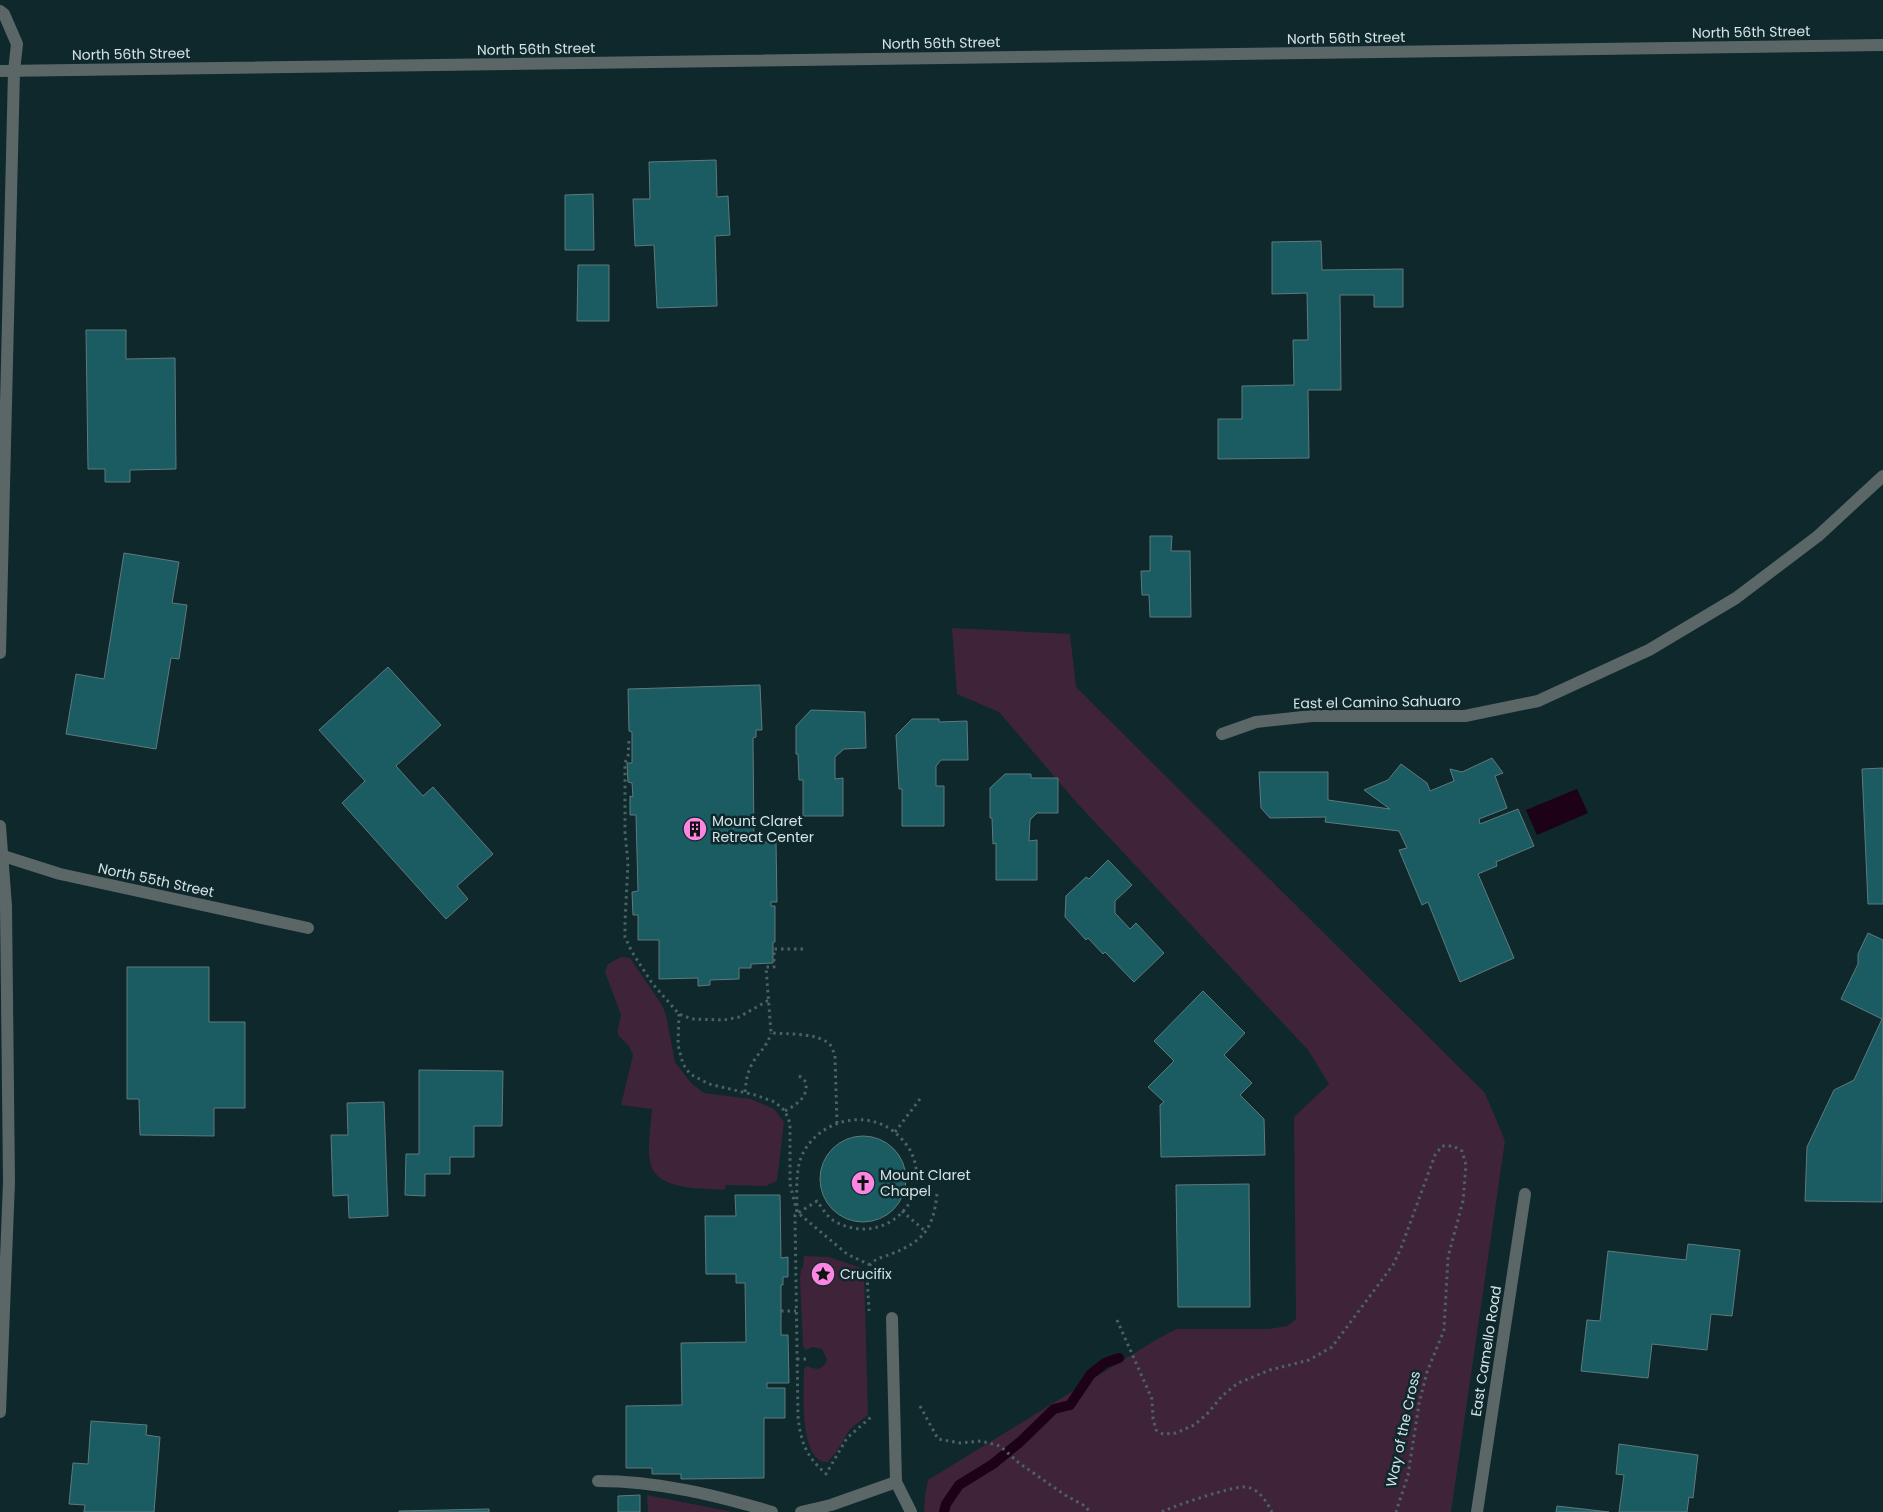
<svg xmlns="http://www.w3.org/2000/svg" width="1883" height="1512" font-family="Poppins,sans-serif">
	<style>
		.green { fill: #3f2339 }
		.water { fill: #1c0117 }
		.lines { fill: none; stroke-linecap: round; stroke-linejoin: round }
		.stream { stroke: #1c0117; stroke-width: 10 }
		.building { fill: #1b5b62; stroke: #5f7a7d }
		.path { stroke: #4c6265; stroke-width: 3; stroke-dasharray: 2.5 4; stroke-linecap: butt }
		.minor { stroke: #5b6667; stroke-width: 12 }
		.labels { text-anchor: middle; stroke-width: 5; stroke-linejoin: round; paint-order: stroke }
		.street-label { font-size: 14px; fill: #d5e3e5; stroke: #0e282b }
		.poi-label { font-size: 14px; fill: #d5e3e5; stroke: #0e282b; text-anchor: start }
	</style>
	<rect width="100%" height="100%" fill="#0e282b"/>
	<g class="green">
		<path d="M 952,628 L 1070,634 L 1076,687 L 1485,1093 L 1505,1141 L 1451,1512 L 924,1512 L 925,1496 L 928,1480 L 1159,1338 L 1177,1329 L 1268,1329 L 1287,1326 L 1296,1319 L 1294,1117 L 1329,1084 L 1308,1050 L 1077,803 L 999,712 L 957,694 Z"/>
		<path d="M 621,957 L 630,958 L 662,1005 L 666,1015 L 675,1062 L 691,1083 L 704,1093 L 751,1099 L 774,1109 L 784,1122 L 777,1181 L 766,1186 L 726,1185 L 724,1190 C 701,1188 654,1191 650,1161 C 647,1145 651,1126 652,1109 L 621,1105 L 633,1055 L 629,1046 L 618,1035 L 618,1028 L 621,1015 L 605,972 L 608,964 Z"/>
		<path d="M 804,1256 L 829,1257 L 864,1269 L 868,1415 L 850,1429 L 837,1451 L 828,1462 C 798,1463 804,1388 804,1369 L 807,1366 C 816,1370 823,1371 827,1359 L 822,1349 L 813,1347 L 805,1350 L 803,1345 L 800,1279 L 801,1269 L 803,1268 Z"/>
		<path d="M 647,1495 L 728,1511 L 731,1512 L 648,1512 Z"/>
	</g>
	<path class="water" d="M 1577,789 L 1588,813 L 1537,835 L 1526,810 Z"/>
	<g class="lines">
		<path class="stream" d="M 944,1512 L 946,1504 L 959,1485 L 993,1464 L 1020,1442 L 1054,1409 L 1070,1405 L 1091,1374 L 1105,1363 L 1119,1358"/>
	</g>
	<g class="building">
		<path d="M 716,160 L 717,197 L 728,196 L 730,235 L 715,236 L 717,306 L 657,308 L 654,245 L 635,246 L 633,199 L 650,199 L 649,162 Z"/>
		<path d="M 593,194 L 594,250 L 565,250 L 565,195 Z"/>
		<path d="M 1321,241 L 1322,270 L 1403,269 L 1403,307 L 1374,307 L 1374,295 L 1340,295 L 1341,390 L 1308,390 L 1309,458 L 1218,459 L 1218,419 L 1242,419 L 1242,386 L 1294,385 L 1293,340 L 1308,340 L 1307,293 L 1272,294 L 1272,242 Z"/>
		<path d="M 578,265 L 609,265 L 609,321 L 577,321 Z"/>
		<path d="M 86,330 L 126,330 L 126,359 L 175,358 L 176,469 L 130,470 L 130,482 L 105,482 L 105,469 L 88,469 Z"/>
		<path d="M 1150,536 L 1172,536 L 1171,551 L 1190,551 L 1191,617 L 1150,617 L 1149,595 L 1142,595 L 1141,571 L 1150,571 Z"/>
		<path d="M 124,553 L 179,562 L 172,603 L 187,605 L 179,659 L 171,658 L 156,749 L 66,734 L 76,674 L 104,679 Z"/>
		<path d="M 388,667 L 441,725 L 396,766 L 423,796 L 433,787 L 493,854 L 457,886 L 468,899 L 446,919 L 342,803 L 365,781 L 319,730 Z"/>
		<path d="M 760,685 L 762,730 L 756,730 L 756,737 L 753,738 L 754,842 L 776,842 L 777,902 L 771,902 L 771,906 L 775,906 L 775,942 L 773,942 L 773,963 L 751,964 L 751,968 L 739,968 L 739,979 L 710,980 L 710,985 L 698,986 L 698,978 L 659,979 L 659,940 L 638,940 L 638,915 L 633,915 L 632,892 L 638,891 L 636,815 L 630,815 L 630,796 L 633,797 L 632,783 L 628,782 L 627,763 L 632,763 L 632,732 L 629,731 L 628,689 Z"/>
		<path d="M 811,710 L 865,712 L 866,748 L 844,749 L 835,757 L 835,779 L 843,778 L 843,816 L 803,816 L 803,780 L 799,780 L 798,754 L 796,754 L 796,726 Z"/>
		<path d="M 912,719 L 939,719 L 939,722 L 967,721 L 968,760 L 941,760 L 936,766 L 936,786 L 944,786 L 944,826 L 902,826 L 902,789 L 899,789 L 896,735 Z"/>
		<path d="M 1492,758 L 1503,773 L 1495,776 L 1507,808 L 1479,819 L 1480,824 L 1518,809 L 1534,846 L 1496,862 L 1497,866 L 1478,874 L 1514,958 L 1460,982 L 1428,902 L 1422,905 L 1399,850 L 1407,848 L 1399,831 L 1325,822 L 1326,817 L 1270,818 L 1261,808 L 1259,772 L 1328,772 L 1328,800 L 1390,809 L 1364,790 L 1388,780 L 1401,764 L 1427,783 L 1430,791 L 1454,781 L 1450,769 L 1462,772 Z"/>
		<path d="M 1883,768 L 1883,904 L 1868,904 L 1862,769 Z"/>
		<path d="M 1005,774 L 1031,774 L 1031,778 L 1058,778 L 1058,813 L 1037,813 L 1030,820 L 1029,841 L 1037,840 L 1037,880 L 996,880 L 996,843 L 993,844 L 992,818 L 990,818 L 990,788 Z"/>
		<path d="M 1108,860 L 1132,885 L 1115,901 L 1115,913 L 1130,929 L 1136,923 L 1164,953 L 1134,982 L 1105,952 L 1103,954 L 1088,938 L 1086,940 L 1065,917 L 1066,896 L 1086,877 L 1089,879 Z"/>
		<path d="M 1868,933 L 1883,940 L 1882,1202 L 1805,1201 L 1807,1147 L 1834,1090 L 1854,1080 L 1882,1019 L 1841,999 L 1858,964 L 1858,954 Z"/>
		<path d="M 127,967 L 209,967 L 209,1022 L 245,1022 L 245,1108 L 214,1108 L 214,1136 L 140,1135 L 139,1099 L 127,1099 Z"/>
		<path d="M 1203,991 L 1245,1033 L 1224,1055 L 1252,1083 L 1240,1095 L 1264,1119 L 1265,1155 L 1161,1157 L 1160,1105 L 1164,1102 L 1148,1087 L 1174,1061 L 1154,1041 Z"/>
		<path d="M 419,1070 L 503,1071 L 502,1126 L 474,1126 L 474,1157 L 450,1157 L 450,1174 L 425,1174 L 425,1196 L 405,1195 L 406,1154 L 419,1154 Z"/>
		<path d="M 384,1102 L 388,1216 L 349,1218 L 348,1195 L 333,1196 L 331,1135 L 348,1135 L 347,1103 Z"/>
		<circle cx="863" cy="1179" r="43"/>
		<path d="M 1249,1184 L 1250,1307 L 1178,1307 L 1176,1185 Z"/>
		<path d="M 735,1195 L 780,1195 L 781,1258 L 788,1257 L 788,1277 L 783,1277 L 783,1285 L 781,1285 L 781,1335 L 788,1335 L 789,1383 L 767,1383 L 767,1388 L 785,1388 L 785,1418 L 764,1418 L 764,1478 L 681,1479 L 681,1474 L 652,1474 L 652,1468 L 626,1468 L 626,1406 L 682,1405 L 681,1343 L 746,1342 L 745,1283 L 736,1283 L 736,1274 L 706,1274 L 705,1216 L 736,1216 Z"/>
		<path d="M 1688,1244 L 1740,1250 L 1732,1316 L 1711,1314 L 1707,1350 L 1652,1344 L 1648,1378 L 1581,1371 L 1587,1320 L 1600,1321 L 1608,1251 L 1686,1260 Z"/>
		<path d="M 91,1421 L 147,1425 L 146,1435 L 160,1437 L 154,1512 L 84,1512 L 85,1505 L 69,1504 L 73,1463 L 88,1464 Z"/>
		<path d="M 1619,1444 L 1698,1455 L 1693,1498 L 1689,1497 L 1687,1512 L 1619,1512 L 1624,1475 L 1616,1474 Z"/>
		<path d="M 640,1495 L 640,1512 L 618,1512 L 618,1496 Z"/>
		<path d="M 1557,1506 L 1609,1512 L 1556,1512 Z"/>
		<path d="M 489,1509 L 489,1512 L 399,1512 L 399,1511 Z"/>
	</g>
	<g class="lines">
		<g class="path">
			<path d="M 629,741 L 628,756 L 625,763 L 625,832 L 628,863 L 625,922 L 625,937 L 632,952 L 652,983 L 679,1014 L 692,1019 L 724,1020 L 739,1017 L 769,1000"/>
			<path d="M 803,949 L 774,949 L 774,967 L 766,967 L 771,1033 C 787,1034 814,1033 827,1042 C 832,1045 833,1051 835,1056 L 837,1123"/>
			<path d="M 679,1014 L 678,1045 L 683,1064 L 690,1074 L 709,1084 L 755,1095 L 775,1102 L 785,1111 L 790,1123 L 790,1184 L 797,1212 L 847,1254 L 870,1265"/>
			<path d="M 745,1092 C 746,1082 747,1073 752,1064 C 759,1051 766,1049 771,1033"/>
			<path d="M 785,1111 C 797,1104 808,1098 806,1082 L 801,1077 L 795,1075"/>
			<path d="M 895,1132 L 920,1099"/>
			<path d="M 902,1211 L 925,1231"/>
			<path d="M 797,1212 C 797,1199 796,1184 798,1170 C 802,1135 842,1112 875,1122 C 890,1126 902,1137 910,1150 C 935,1199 885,1246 838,1223 C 828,1219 823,1209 817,1201 L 795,1215 L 798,1417 C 801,1443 806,1456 826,1474 L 847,1438 L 871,1417"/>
			<path d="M 781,1311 L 796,1311"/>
			<path d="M 869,1311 C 869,1301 865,1272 870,1265 C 875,1258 884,1257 891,1254 C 924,1241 933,1229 937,1194"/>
			<path d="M 1117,1320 L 1152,1399 L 1153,1418 L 1156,1430 L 1163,1434 L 1176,1433 L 1194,1425 L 1207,1414 L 1222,1396 L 1238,1383 L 1270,1370 L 1309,1360 L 1332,1347 L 1393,1265 L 1401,1248 L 1435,1155 L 1442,1146 L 1453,1146 L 1462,1151 L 1466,1165 L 1463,1201 L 1448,1257 L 1444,1330 L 1427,1372 L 1419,1404 L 1408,1475 L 1396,1512"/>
			<path d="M 797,1359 L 810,1359"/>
			<path d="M 920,1406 L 938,1439 L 960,1443 L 981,1441 L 1000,1446 L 1019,1463 L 1065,1495 L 1085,1506 L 1090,1512"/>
			<path d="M 1162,1512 C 1173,1506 1233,1486 1244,1487 C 1258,1487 1266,1501 1272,1512"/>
		</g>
		<g class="minor">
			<path d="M 0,11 L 4,14 L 17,44 L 14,71 L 0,653"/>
			<path d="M 0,71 L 1883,45"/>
			<path d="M 1222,734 L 1256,722 L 1312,716 L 1465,716 L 1538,701 L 1649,650 L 1736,598 L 1818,536 L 1883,476"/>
			<path d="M 0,826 L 6,906 L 9,1182 L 0,1412"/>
			<path d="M 0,855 L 60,874 L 308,928"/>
			<path d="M 892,1318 L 896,1482 L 911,1512"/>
			<path d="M 598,1481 C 657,1481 716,1495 772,1512"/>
			<path d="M 801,1512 L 831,1505 L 896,1482"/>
			<path d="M 1477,1512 L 1525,1194"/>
		</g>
	</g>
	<defs>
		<g id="building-disc" transform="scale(1.25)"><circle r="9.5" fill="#fd86e2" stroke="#0e282b"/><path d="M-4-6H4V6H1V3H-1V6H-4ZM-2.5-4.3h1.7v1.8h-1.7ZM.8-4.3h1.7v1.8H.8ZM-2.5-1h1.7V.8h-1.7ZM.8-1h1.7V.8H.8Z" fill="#111"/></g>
		<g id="church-disc" transform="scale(1.25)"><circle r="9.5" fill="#fd86e2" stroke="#0e282b"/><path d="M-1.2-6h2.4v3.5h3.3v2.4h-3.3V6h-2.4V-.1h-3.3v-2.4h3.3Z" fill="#111"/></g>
		<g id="sight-disc" transform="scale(1.25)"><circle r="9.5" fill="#fd86e2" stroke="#0e282b"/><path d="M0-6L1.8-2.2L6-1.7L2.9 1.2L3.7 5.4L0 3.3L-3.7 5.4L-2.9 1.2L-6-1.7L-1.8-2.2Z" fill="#111"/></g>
	</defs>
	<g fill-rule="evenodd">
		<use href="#building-disc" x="695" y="829"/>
		<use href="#church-disc" x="863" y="1183"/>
		<use href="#sight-disc" x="823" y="1274"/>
	</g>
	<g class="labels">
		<g class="street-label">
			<text transform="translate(1751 32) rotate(-1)" y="5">North 56th Street</text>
			<text transform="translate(1346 38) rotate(-1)" y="5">North 56th Street</text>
			<text transform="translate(941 43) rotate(-1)" y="5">North 56th Street</text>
			<text transform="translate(536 49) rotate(-1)" y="5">North 56th Street</text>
			<text transform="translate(131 54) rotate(-1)" y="5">North 56th Street</text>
			<text transform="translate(1377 702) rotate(-1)" y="5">East el Camino Sahuaro</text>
			<text transform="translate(156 880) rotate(12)" y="5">North 55th Street</text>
			<text transform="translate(1486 1351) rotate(-81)" y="5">East Camello Road</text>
			<text transform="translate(1403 1429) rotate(-78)" y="5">Way of the Cross</text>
		</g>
		<g class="poi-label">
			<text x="712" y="826">Mount Claret<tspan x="712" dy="16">Retreat Center</tspan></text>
			<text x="880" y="1180">Mount Claret<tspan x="880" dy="16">Chapel</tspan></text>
			<text x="840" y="1279">Crucifix</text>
		</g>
	</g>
</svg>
